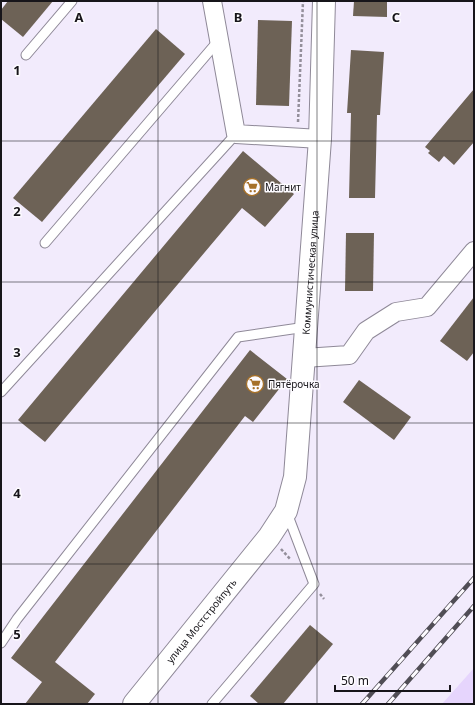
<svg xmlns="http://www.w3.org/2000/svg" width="475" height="705" font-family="'Noto Sans',sans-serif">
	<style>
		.green { fill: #e6d5fd }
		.building { fill: #6d6256 }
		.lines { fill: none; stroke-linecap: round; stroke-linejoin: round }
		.service-casing { stroke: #8f8998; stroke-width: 11 }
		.minor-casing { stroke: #8f8998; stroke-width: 20 }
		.tertiary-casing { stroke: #8f8998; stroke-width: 24 }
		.path { stroke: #948f9b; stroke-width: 2.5; stroke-dasharray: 3 2; stroke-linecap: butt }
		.service { stroke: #fff; stroke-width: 9 }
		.minor { stroke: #fff; stroke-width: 18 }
		.tertiary { stroke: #fff; stroke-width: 22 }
		.rail-casing { stroke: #504d55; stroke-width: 4.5 }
		.rail { stroke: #fdfbff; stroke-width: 3; stroke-dasharray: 9; stroke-linecap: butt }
		.grid { fill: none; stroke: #17151a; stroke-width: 1; stroke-opacity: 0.55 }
		.labels { text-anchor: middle; stroke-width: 3; stroke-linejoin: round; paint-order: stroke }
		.poi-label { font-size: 10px; fill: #17151a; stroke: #fdfbff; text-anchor: start }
		.street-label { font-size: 10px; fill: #17151a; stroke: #fdfbff }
		.grid-label { font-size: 13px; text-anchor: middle; font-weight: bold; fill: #17151a; stroke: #fdfbff; stroke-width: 3; stroke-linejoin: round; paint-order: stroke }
	</style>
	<rect width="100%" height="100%" fill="#f2ebfc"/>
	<path class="green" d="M 474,668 L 474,704 L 442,704 Z"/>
	<g class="building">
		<path d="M 8,1 L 53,1 L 23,37 L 1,19 L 1,10 Z"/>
		<path d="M 354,1 L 387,1 L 387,17 L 353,16 Z"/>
		<path d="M 258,20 L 292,21 L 289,106 L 256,105 Z"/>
		<path d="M 156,29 L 185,54 L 42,222 L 13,198 Z"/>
		<path d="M 351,50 L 384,52 L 380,115 L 377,115 L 375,198 L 349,198 L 351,113 L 347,113 Z"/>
		<path d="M 474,89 L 474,142 L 454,165 L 444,156 L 439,162 L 428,153 L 430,151 L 425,147 Z"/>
		<path d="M 243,151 L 294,194 L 265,227 L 242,208 L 45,442 L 18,420 Z"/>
		<path d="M 346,233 L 374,233 L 373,291 L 345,291 Z"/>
		<path d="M 474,297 L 474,352 L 467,361 L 440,341 Z"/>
		<path d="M 250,350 L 287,379 L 253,422 L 245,416 L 55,662 L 95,694 L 87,704 L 25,704 L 42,682 L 11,658 Z"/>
		<path d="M 359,380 L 411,417 L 394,440 L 343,402 Z"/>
		<path d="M 310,625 L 333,644 L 283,704 L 259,704 L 250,696 Z"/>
	</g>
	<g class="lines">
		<g class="service-casing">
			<g id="service">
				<path d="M 26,55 L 72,1"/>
				<path d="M 45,243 L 219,40"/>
				<path d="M 1,392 L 236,134"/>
				<path d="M 1,643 L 17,619 L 238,337 L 306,327"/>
				<path d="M 212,704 L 314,584 L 287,513"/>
			</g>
		</g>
		<g class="minor-casing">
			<g id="minor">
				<path d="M 212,1 L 236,134 L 320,139"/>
				<path d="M 304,358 L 349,355 L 366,331 L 396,312 L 427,307 L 474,251"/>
			</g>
		</g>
		<g class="tertiary-casing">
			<g id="tertiary">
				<path id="s1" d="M 134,704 L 269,537 L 286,511 L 295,477 L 320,139 L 324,1"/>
			</g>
		</g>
		<g class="path">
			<path d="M 298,122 L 303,1"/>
			<path d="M 281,549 L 291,560"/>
			<path d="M 320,594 L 324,599"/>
		</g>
		<use href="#service" class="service"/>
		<use href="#minor" class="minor"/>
		<use href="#tertiary" class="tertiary"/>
		<g class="rail-casing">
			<g id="rail">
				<path d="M 362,704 L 474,578"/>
				<path d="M 388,704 L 474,606"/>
			</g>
		</g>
		<use href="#rail" class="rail"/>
	</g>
	<path class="grid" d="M 158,1 L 158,704M 317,1 L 317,704M 1,141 L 474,141M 1,282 L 474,282M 1,423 L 474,423M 1,564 L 474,564"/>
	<defs>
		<g id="supermarket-ring" transform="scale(0.9)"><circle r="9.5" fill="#fdfbff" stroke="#a6712a" stroke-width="1.5"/><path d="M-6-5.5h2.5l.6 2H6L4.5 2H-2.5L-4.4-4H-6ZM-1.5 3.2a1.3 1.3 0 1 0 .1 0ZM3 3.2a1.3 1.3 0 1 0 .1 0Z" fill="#a6712a"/></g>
	</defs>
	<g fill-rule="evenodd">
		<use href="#supermarket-ring" x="252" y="187"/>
		<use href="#supermarket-ring" x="255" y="384"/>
	</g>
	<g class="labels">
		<g class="poi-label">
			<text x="265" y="191">Магнит</text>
			<text x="268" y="388">Пятёрочка</text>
		</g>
		<g class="street-label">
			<text dy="4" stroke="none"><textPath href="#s1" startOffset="486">Коммунистическая улица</textPath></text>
			<text dy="4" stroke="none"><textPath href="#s1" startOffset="107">улица Мостстройпуть</textPath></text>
		</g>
	</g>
	<g class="grid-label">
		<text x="79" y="22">A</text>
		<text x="238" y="22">B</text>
		<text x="396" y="22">C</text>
		<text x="17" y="75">1</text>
		<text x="17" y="216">2</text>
		<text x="17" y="357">3</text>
		<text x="17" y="498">4</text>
		<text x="17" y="639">5</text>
	</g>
	<rect width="475" height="705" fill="none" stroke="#17151a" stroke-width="4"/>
	<path d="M335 685v6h115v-6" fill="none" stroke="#17151a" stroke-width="2"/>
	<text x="341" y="685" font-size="12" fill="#17151a" stroke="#fdfbff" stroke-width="3" paint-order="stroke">50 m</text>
</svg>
